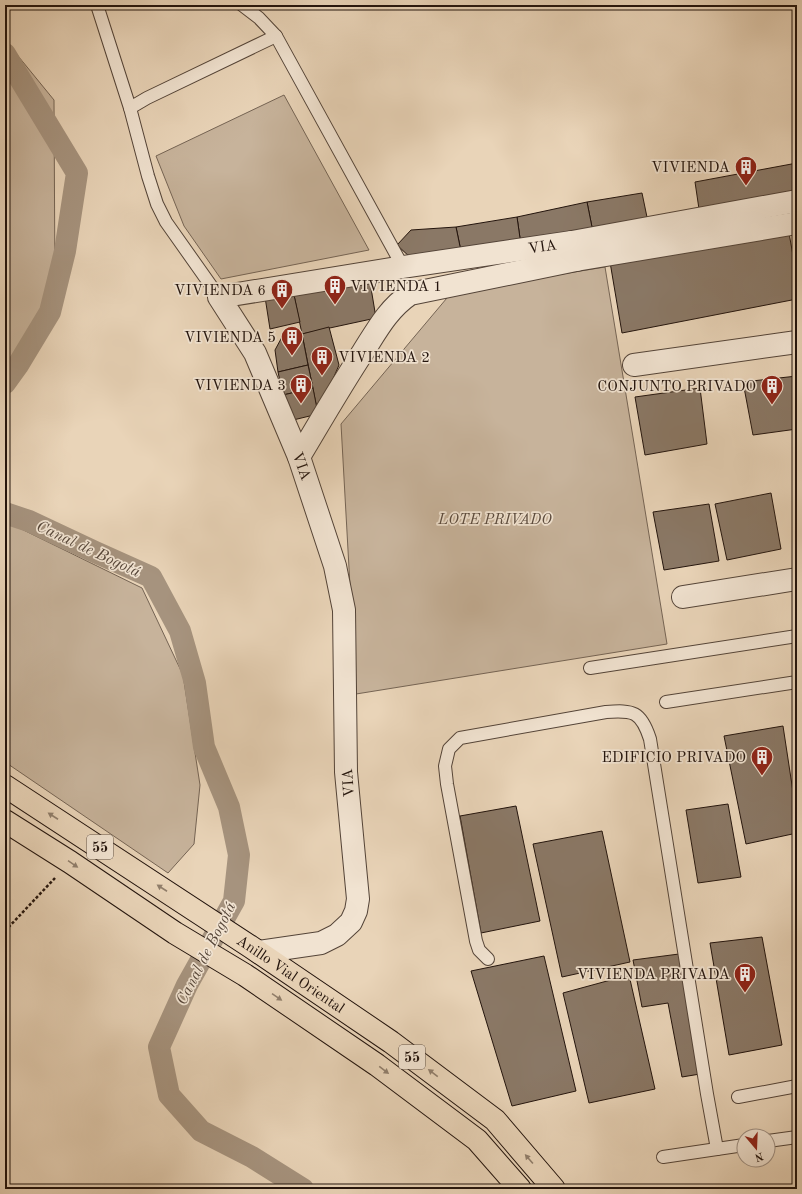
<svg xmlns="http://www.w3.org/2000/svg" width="802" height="1194" font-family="'Old Standard TT',serif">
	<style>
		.green { fill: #c7b39b; stroke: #756454 }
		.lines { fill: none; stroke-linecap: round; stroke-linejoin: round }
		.canal { stroke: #a6937e; stroke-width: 22 }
		.building { fill: #8a7866; stroke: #23140d }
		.lane-casing { stroke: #544438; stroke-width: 14 }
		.street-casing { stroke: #544438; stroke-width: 24 }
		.highway-casing { stroke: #23140d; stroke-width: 24 }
		.path { stroke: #23140d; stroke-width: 2.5; stroke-dasharray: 3 2; stroke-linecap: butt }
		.lane { stroke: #f1e3d1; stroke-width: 12 }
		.street { stroke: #f1e3d1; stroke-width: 22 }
		.highway { stroke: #e9d4b8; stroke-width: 22 }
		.oneway { fill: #907e6b }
		.labels { text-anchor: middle; stroke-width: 3.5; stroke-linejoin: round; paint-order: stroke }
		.shield { fill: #f1e3d1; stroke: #615248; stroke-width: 1 }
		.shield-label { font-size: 14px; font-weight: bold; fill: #23140d }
		.poi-label { font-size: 15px; fill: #23140d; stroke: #f1e3d1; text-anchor: end }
		.street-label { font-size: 15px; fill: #23140d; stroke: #f1e3d1 }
		.park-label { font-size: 15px; font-style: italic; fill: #5c4c3f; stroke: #f1e3d1 }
		.water-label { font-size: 16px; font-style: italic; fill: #57473a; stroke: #f1e3d1 }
	</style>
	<rect width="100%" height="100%" fill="#e9d4b8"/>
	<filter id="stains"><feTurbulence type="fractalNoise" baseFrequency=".005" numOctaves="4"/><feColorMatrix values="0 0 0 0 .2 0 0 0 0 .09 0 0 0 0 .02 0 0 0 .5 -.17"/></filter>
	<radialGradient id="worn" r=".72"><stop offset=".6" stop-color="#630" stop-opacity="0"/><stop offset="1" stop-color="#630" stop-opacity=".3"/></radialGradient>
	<g class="green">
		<path d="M 5,40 L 54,100 L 55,293 L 5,373 Z"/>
		<path d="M 284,95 L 369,250 L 221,279 L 184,226 L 156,156 Z"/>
		<path d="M 605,267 L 667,644 L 356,694 L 341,424 L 452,292 Z"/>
		<path d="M 5,521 L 142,588 L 183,675 L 200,785 L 194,844 L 168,873 L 5,762 Z"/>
	</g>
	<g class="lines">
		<g class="canal">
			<path d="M 5,54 L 77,173 L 65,251 L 50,312 L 18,365 L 5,383"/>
			<path d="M 5,513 L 29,521 L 95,552 L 151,577 L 180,631 L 195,683 L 204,747 L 229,807 L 239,855 L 234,901 L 187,985 L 159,1047 L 169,1095 L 201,1131 L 252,1157 L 303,1189"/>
		</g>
	</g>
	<g class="building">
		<path d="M 797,163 L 797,192 L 699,209 L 695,182 Z"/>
		<path d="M 642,193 L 648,222 L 593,232 L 587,202 Z"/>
		<path d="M 587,202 L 593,232 L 521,245 L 517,217 Z"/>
		<path d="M 517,217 L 521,245 L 462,256 L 456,227 Z"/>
		<path d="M 456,227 L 462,256 L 413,260 L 397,245 L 411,230 Z"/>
		<path d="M 789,233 L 797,278 L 797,299 L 622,333 L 610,262 Z"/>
		<path d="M 370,282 L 376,318 L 302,334 L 294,295 Z"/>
		<path d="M 294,295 L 300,322 L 270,329 L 265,297 Z"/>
		<path d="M 329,327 L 339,365 L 318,414 L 302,334 Z"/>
		<path d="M 302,334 L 308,365 L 278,372 L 275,350 L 282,337 Z"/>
		<path d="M 308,365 L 313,388 L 283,395 L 278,372 Z"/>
		<path d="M 797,376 L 797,429 L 753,435 L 743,382 Z"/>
		<path d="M 313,388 L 318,414 L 289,421 L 283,395 Z"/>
		<path d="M 700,388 L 707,444 L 645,455 L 635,397 Z"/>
		<path d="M 771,493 L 781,549 L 727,560 L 715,504 Z"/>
		<path d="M 709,504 L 719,561 L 664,570 L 653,512 Z"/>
		<path d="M 783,726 L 797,818 L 797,833 L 746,844 L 724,736 Z"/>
		<path d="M 728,804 L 741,877 L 698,883 L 686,810 Z"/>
		<path d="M 516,806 L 540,921 L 481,933 L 460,816 Z"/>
		<path d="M 602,831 L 630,962 L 562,977 L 533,844 Z"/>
		<path d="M 762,937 L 782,1045 L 729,1055 L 710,943 Z"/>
		<path d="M 679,954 L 700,1074 L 682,1077 L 668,1003 L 642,1007 L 633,960 Z"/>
		<path d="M 544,956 L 576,1091 L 512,1106 L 471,971 Z"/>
		<path d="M 629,975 L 655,1089 L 589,1103 L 563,993 Z"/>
	</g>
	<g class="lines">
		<g class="lane-casing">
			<g id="lane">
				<path d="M 97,5 L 130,108 L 148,176 L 157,204 L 166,222 L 219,297"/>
				<path d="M 242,5 L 259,18 L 276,36 L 403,267"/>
				<path d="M 130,108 L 147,98 L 276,36"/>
				<path d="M 590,668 L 797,636"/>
				<path d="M 666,702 L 797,682"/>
				<path d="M 488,959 L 479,950 L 476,941 L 447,784 L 445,766 L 449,749 L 460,738 L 606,712 C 633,710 641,711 650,739 L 707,1094 L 717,1149"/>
				<path d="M 738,1097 L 797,1086"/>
				<path d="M 768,1141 L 797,1137"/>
				<path d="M 663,1157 L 744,1145"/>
			</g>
		</g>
		<g class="street-casing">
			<g id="street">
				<path d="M 572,242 L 797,201"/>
				<path d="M 634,365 L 797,342"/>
				<path d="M 299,457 C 320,422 340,387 363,352 C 377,330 388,309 410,294 L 576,260 L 797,223"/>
				<path d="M 683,597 L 797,579"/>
				<path id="s1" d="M 259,952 L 321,943 L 337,935 L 351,922 L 356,911 L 358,899 L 346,772 L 344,610 L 335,566 L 299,457 L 255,353 L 219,297 L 403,267 L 572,242 L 576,260"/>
			</g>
		</g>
		<g class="highway-casing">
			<g id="highway">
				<path id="s2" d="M 5,786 L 251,947 L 391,1042 L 495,1120 L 554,1189"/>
				<path d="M 5,821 L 70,862 L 175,933 L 245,975 L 377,1065 L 477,1140 L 520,1189"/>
			</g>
		</g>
		<path class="path" d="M 5,931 L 55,878"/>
		<use href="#lane" class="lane"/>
		<use href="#street" class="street"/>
		<use href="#highway" class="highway"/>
	</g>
	<defs><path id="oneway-solid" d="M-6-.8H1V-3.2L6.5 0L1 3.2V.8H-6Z"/></defs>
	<g class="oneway">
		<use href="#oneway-solid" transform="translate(53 816) rotate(-147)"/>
		<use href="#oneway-solid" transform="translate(73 864) rotate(34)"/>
		<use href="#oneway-solid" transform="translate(162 888) rotate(-147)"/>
		<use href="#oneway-solid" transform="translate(277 997) rotate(34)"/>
		<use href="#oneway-solid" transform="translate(384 1070) rotate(37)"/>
		<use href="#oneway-solid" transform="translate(433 1073) rotate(-143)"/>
		<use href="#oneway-solid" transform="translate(529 1159) rotate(-131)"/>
	</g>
	<defs>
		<g id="building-pin" transform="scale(1.15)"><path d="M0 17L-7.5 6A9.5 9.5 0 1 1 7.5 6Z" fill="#8f2418" stroke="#f1e3d1"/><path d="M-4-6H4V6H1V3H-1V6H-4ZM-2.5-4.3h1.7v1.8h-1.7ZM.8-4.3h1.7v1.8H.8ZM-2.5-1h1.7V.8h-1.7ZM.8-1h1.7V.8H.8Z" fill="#fff"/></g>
	</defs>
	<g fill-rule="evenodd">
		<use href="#building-pin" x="746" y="167"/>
		<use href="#building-pin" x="335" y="286"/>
		<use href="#building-pin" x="282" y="290"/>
		<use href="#building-pin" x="292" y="337"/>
		<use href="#building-pin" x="322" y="357"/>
		<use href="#building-pin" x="301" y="385"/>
		<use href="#building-pin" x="772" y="386"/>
		<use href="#building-pin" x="762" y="757"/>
		<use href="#building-pin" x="745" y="974"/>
	</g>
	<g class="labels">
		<g class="shield">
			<rect x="87" y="835" width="26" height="24" rx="3"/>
			<rect x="399" y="1045" width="26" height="24" rx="3"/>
		</g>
		<g class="shield-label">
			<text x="100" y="852">55</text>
			<text x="412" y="1062">55</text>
		</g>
		<g class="poi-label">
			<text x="730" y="172">VIVIENDA</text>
			<text x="350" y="291" text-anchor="start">VIVIENDA 1</text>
			<text x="266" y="295">VIVIENDA 6</text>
			<text x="276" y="342">VIVIENDA 5</text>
			<text x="338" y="362" text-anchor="start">VIVIENDA 2</text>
			<text x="286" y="390">VIVIENDA 3</text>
			<text x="756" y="391">CONJUNTO PRIVADO</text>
			<text x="746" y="762">EDIFICIO PRIVADO</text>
			<text x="730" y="979">VIVIENDA PRIVADA</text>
		</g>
		<g class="street-label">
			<text dy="5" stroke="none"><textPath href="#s1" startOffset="1080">VIA</textPath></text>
			<text transform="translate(302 466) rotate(70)" y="5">VIA</text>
			<text transform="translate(348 783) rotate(-94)" y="5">VIA</text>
			<text dy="5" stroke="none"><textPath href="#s2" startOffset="342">Anillo Vial Oriental</textPath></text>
		</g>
		<g class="park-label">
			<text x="495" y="524">LOTE PRIVADO</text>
		</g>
		<g class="water-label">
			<text transform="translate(89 548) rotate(25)" y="6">Canal de Bogotá</text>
			<text transform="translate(205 953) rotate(-63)" y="6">Canal de Bogotá</text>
		</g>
	</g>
	<rect width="802" height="1194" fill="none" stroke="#e9d4b8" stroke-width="20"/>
	<rect x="6" y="6" width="790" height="1182" fill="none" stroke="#23140d" stroke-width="2"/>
	<rect x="10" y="10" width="782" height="1174" fill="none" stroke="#23140d"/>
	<g transform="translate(756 1148) rotate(161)"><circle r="19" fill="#f1e3d1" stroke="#9f9083"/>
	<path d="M0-3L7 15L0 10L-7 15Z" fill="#8f2418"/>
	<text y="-6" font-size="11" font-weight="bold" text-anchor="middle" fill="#23140d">N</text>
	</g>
	<rect width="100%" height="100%" filter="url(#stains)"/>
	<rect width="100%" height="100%" fill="url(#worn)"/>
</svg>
